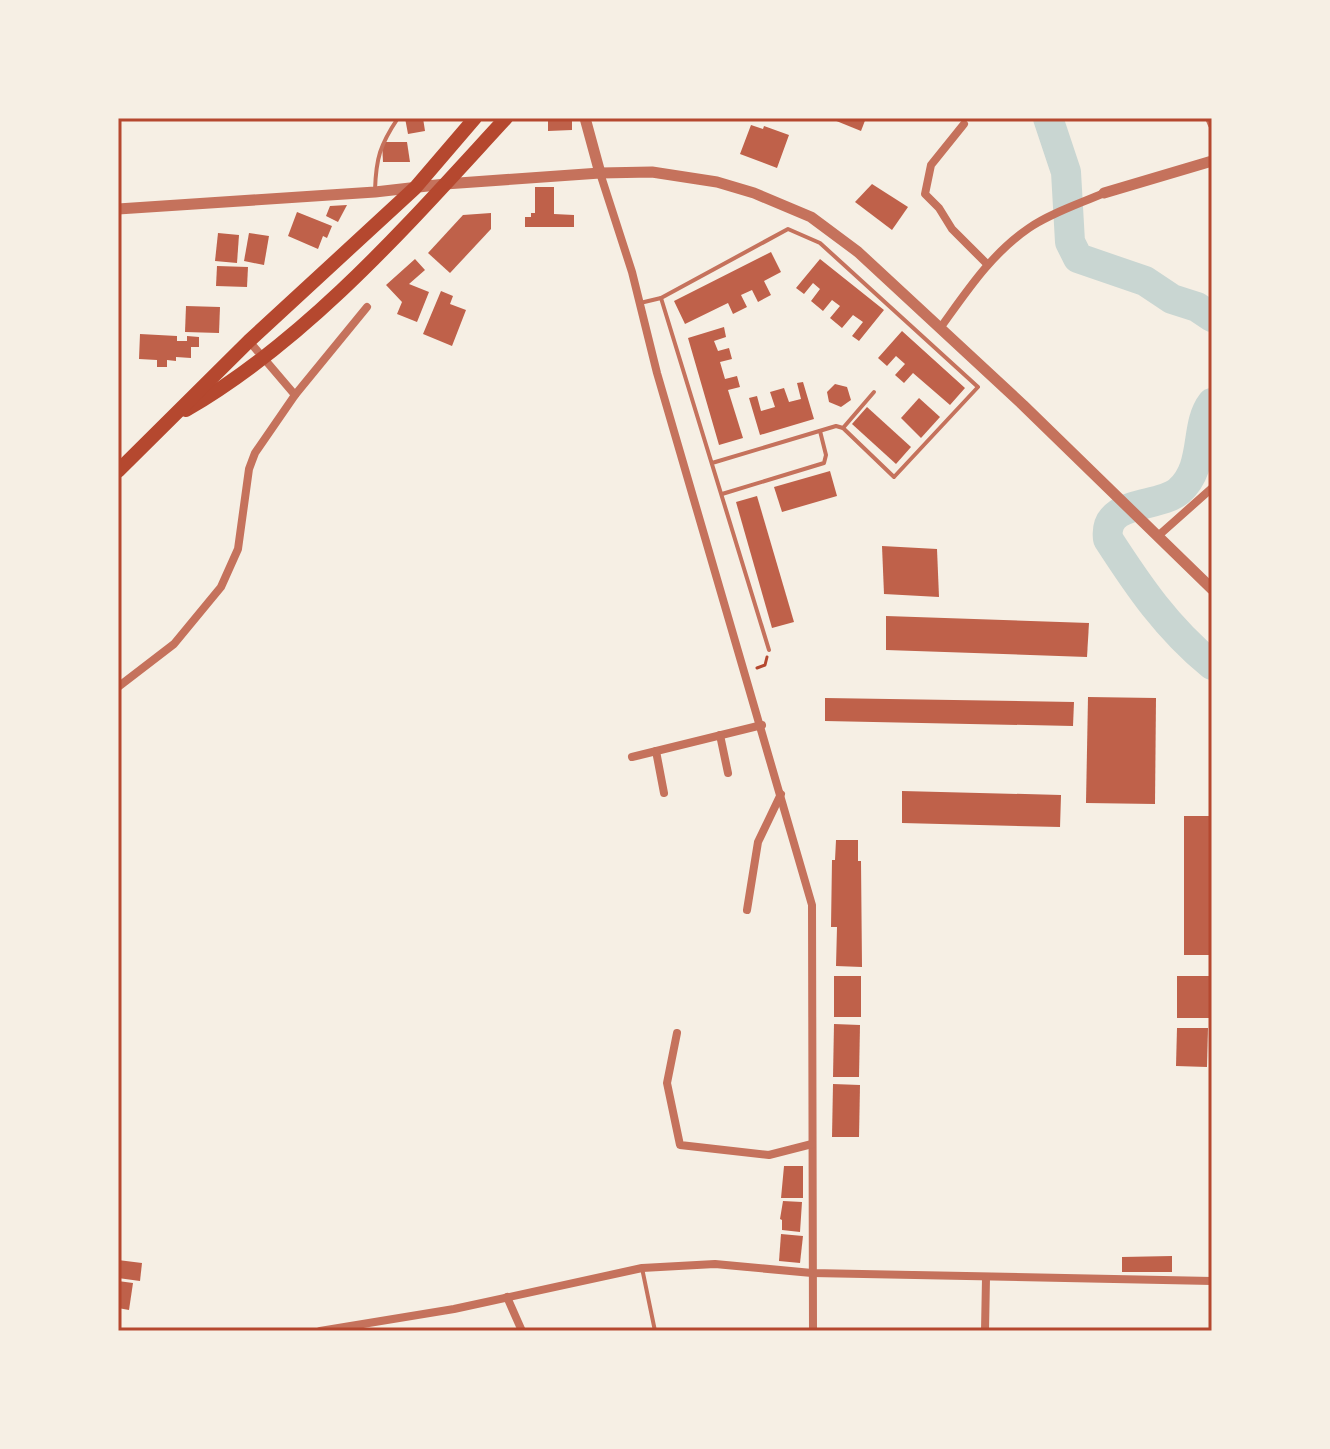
<svg xmlns="http://www.w3.org/2000/svg" width="1330" height="1449" font-family="Bitter,serif">
	<style>
		.lines { fill: none; stroke-linecap: round; stroke-linejoin: round }
		.river { stroke: #c9d6d2; stroke-width: 30 }
		.building { fill: #bf614a }
		.path { stroke: #b5482f; stroke-width: 3 }
		.service { stroke: #c5725c; stroke-width: 4 }
		.minor { stroke: #c5725c; stroke-width: 8 }
		.tertiary { stroke: #c5725c; stroke-width: 11 }
		.primary { stroke: #b5482f; stroke-width: 14 }
		.neatline { fill: none; stroke: #b5482f; stroke-width: 3 }
	</style>
	<rect width="100%" height="100%" fill="#f6efe4"/>
	<g class="lines">
		<g class="river">
			<path d="M 1048,118 L 1066,172 L 1070,242 L 1078,258 L 1145,281 L 1172,299 L 1197,307 L 1212,317"/>
			<path d="M 1212,403 C 1194,426 1207,466 1179,491 C 1158,509 1103,499 1108,539 C 1139,587 1167,628 1212,665"/>
		</g>
	</g>
	<g class="building">
		<path d="M 405,118 L 423,118 L 425,131 L 408,134 Z"/>
		<path d="M 829,118 L 866,118 L 861,131 Z"/>
		<path d="M 572,120 L 572,130 L 548,131 L 548,121 Z"/>
		<path d="M 751,125 L 763,129 L 764,126 L 789,135 L 777,168 L 740,154 Z"/>
		<path d="M 382,142 L 407,142 L 410,162 L 383,162 Z"/>
		<path d="M 872,184 L 908,207 L 892,230 L 855,202 Z"/>
		<path d="M 535,187 L 554,187 L 554,214 L 574,215 L 574,227 L 525,227 L 525,217 L 531,217 L 531,213 L 535,213 Z"/>
		<path d="M 347,205 L 338,222 L 326,216 L 330,206 Z"/>
		<path d="M 297,212 L 332,226 L 327,238 L 323,236 L 318,249 L 288,236 Z"/>
		<path d="M 491,213 L 491,229 L 450,273 L 428,253 L 463,215 Z"/>
		<path d="M 218,233 L 239,235 L 237,263 L 215,261 Z"/>
		<path d="M 249,233 L 269,236 L 264,265 L 244,261 Z"/>
		<path d="M 771,252 L 781,272 L 764,281 L 771,295 L 758,302 L 752,290 L 741,295 L 747,307 L 733,314 L 728,303 L 685,324 L 674,301 Z"/>
		<path d="M 415,259 L 425,270 L 409,284 L 429,292 L 417,322 L 397,314 L 402,302 L 386,285 Z"/>
		<path d="M 820,259 L 884,310 L 859,341 L 852,336 L 863,322 L 853,315 L 842,328 L 830,318 L 840,306 L 832,300 L 823,311 L 811,301 L 820,289 L 813,283 L 804,294 L 796,288 Z"/>
		<path d="M 217,266 L 248,267 L 247,287 L 216,286 Z"/>
		<path d="M 441,291 L 453,296 L 450,304 L 466,310 L 452,346 L 423,334 Z"/>
		<path d="M 186,306 L 220,307 L 219,333 L 185,332 Z"/>
		<path d="M 724,327 L 726,337 L 714,341 L 718,351 L 729,348 L 732,359 L 720,362 L 725,379 L 737,376 L 740,387 L 728,390 L 743,438 L 719,445 L 688,338 Z"/>
		<path d="M 902,331 L 965,388 L 950,405 L 913,373 L 904,383 L 895,375 L 905,364 L 896,356 L 887,366 L 878,358 Z"/>
		<path d="M 140,334 L 177,336 L 177,341 L 187,341 L 187,336 L 199,337 L 199,347 L 191,347 L 191,358 L 176,357 L 176,361 L 167,360 L 167,367 L 157,367 L 157,360 L 139,359 Z"/>
		<path d="M 803,382 L 814,419 L 760,435 L 749,398 L 757,396 L 761,411 L 775,407 L 770,392 L 784,388 L 789,402 L 801,399 L 797,383 Z"/>
		<path d="M 835,384 L 847,387 L 851,400 L 841,407 L 829,402 L 827,392 Z"/>
		<path d="M 919,398 L 940,417 L 921,438 L 901,418 Z"/>
		<path d="M 867,407 L 911,447 L 896,464 L 852,424 Z"/>
		<path d="M 830,471 L 837,496 L 782,512 L 774,487 Z"/>
		<path d="M 757,496 L 794,622 L 772,628 L 736,502 Z"/>
		<path d="M 882,546 L 937,549 L 939,597 L 884,594 Z"/>
		<path d="M 886,616 L 1089,623 L 1087,657 L 886,650 Z"/>
		<path d="M 1088,697 L 1156,698 L 1155,804 L 1086,803 Z"/>
		<path d="M 825,698 L 1074,702 L 1073,726 L 825,721 Z"/>
		<path d="M 902,791 L 1061,795 L 1060,827 L 902,823 Z"/>
		<rect x="1184" y="816" width="28" height="139"/>
		<path d="M 836,840 L 858,840 L 858,861 L 861,861 L 862,967 L 836,966 L 837,927 L 831,927 L 832,860 L 835,860 Z"/>
		<rect x="834" y="976" width="27" height="41"/>
		<rect x="1177" y="976" width="32" height="42"/>
		<path d="M 834,1024 L 860,1025 L 859,1077 L 833,1077 Z"/>
		<path d="M 1177,1028 L 1208,1028 L 1207,1067 L 1176,1066 Z"/>
		<path d="M 833,1084 L 860,1085 L 859,1137 L 832,1137 Z"/>
		<path d="M 784,1166 L 803,1166 L 803,1198 L 781,1198 Z"/>
		<path d="M 783,1201 L 802,1202 L 800,1232 L 782,1230 L 782,1220 L 780,1219 Z"/>
		<path d="M 781,1234 L 803,1236 L 800,1263 L 779,1261 Z"/>
		<path d="M 1172,1256 L 1172,1272 L 1122,1272 L 1122,1257 Z"/>
		<path d="M 118,1260 L 142,1263 L 140,1281 L 118,1278 Z"/>
		<path d="M 118,1281 L 133,1283 L 129,1310 L 118,1308 Z"/>
	</g>
	<g class="lines">
		<path class="path" d="M 757,668 L 765,665 L 767,657"/>
		<g class="service">
			<path d="M 375,190 C 376,158 380,145 398,118"/>
			<path d="M 640,303 L 661,298"/>
			<path d="M 843,428 L 874,392"/>
			<path d="M 712,463 L 836,426 L 843,428 L 894,477 L 978,387 L 820,243 L 788,229 L 661,298 L 769,650"/>
			<path d="M 722,494 L 824,463 L 826,455 L 820,431"/>
			<path d="M 642,1268 L 655,1331"/>
		</g>
		<g class="minor">
			<path d="M 1209,118 L 1212,125"/>
			<path d="M 964,124 L 931,165 L 925,194 L 939,208 L 952,229 L 987,264"/>
			<path d="M 600,173 L 632,272 L 657,373 L 812,905 L 813,1331"/>
			<path d="M 941,327 C 967,291 991,254 1029,228 C 1051,213 1079,204 1104,193"/>
			<path d="M 249,341 L 295,395"/>
			<path d="M 1158,536 L 1212,488"/>
			<path d="M 118,687 L 174,644 L 221,587 L 238,549 L 249,469 L 255,453 L 295,395 L 367,307"/>
			<path d="M 720,735 L 728,773"/>
			<path d="M 656,751 L 664,793"/>
			<path d="M 632,757 L 762,725"/>
			<path d="M 747,910 L 758,842 L 781,794"/>
			<path d="M 677,1033 L 667,1083 L 680,1145 L 769,1155 L 812,1144"/>
			<path d="M 507,1297 L 522,1331"/>
			<path d="M 320,1331 L 454,1309 L 642,1268 L 715,1264 L 812,1273 L 1212,1281"/>
			<path d="M 985,1331 L 986,1278"/>
		</g>
		<g class="tertiary">
			<path d="M 585,118 L 600,173"/>
			<path d="M 1104,193 L 1212,161"/>
			<path d="M 118,209 L 375,192 L 445,184 L 600,173 L 652,172 L 717,182 L 754,193 L 811,217 L 858,252 L 1023,405 L 1212,589"/>
		</g>
		<g class="primary">
			<path d="M 186,410 C 310,338 410,222 506,118"/>
			<path d="M 118,471 L 249,341 L 415,188 L 475,118"/>
		</g>
	</g>
	<rect width="1330" height="1449" fill="none" stroke="#f6efe4" stroke-width="240"/>
	<rect x="120" y="120" width="1090" height="1209" class="neatline"/>
</svg>
